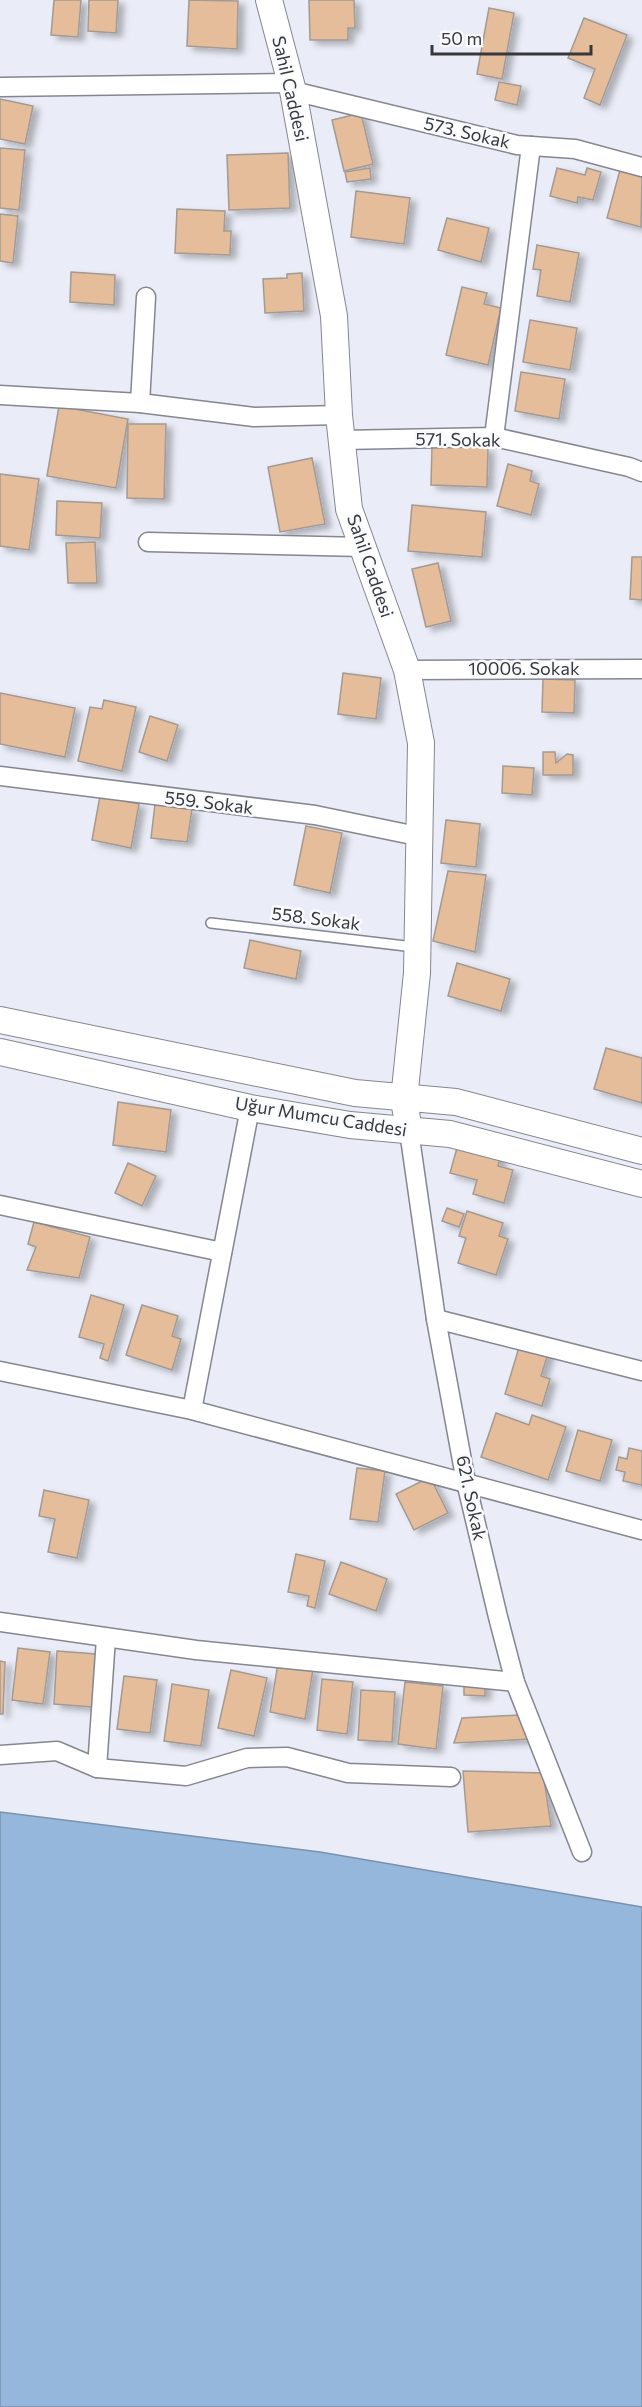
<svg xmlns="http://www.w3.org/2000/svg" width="642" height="2407" font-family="Commissioner,sans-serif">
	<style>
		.water { fill: #96b7dc; stroke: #7a91ac; stroke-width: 1.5 }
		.building { fill: #e5bd9b; stroke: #a39a93; stroke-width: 1.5; filter: url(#shadow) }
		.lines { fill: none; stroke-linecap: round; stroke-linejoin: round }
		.lane-casing { stroke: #848690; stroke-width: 12 }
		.street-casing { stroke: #848690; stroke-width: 21 }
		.secondary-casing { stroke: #848690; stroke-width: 28 }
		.lane { stroke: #fff; stroke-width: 9 }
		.street { stroke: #fff; stroke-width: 18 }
		.secondary { stroke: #fff; stroke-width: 26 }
		.labels { text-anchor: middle; stroke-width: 5; stroke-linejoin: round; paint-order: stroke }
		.street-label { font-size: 18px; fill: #37383c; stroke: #f9fafe }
	</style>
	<defs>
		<filter id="shadow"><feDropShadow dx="6" dy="4" stdDeviation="3" flood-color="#0004"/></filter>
	</defs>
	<rect width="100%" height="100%" fill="#eaecf7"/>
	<path class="water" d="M 0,1812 L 320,1852 L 642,1907 L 642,2407 L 0,2407 Z"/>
	<g class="building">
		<path d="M 54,0 L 81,0 L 78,37 L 51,35 Z"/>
		<path d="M 89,0 L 118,0 L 116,33 L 88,31 Z"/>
		<path d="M 189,0 L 238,1 L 237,49 L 187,46 Z"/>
		<path d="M 309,0 L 354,0 L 355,28 L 348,28 L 348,40 L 310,40 Z"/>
		<path d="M 489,8 L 514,13 L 502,79 L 477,74 Z"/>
		<path d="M 584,18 L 627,35 L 600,105 L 584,98 L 595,69 L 568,58 Z"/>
		<path d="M 499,82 L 521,86 L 517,105 L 495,100 Z"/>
		<path d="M 0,99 L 33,106 L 25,144 L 0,139 Z"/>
		<path d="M 361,113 L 373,164 L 344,171 L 332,120 Z"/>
		<path d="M 0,148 L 25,150 L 19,210 L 0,208 Z"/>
		<path d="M 288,153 L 290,208 L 229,210 L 227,155 Z"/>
		<path d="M 370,168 L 371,179 L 347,182 L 345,172 Z"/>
		<path d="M 557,168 L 585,175 L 587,168 L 601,172 L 593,200 L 578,197 L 577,203 L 550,196 Z"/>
		<path d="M 620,170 L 642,176 L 641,227 L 607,218 Z"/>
		<path d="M 356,191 L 410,198 L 404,244 L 351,237 Z"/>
		<path d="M 177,209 L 225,211 L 224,231 L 231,231 L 230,255 L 175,253 Z"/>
		<path d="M 0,214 L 18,216 L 13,263 L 0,261 Z"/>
		<path d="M 447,218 L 489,228 L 481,262 L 438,250 Z"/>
		<path d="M 537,245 L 579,253 L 570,302 L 537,296 L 541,270 L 533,269 Z"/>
		<path d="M 71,272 L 115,275 L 114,305 L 70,302 Z"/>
		<path d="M 302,273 L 304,311 L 265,313 L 263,279 L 287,278 L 287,274 Z"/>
		<path d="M 462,287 L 487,293 L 484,304 L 501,308 L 488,365 L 446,355 Z"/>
		<path d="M 530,320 L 577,328 L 570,370 L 523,362 Z"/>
		<path d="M 521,372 L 565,379 L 559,419 L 515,411 Z"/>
		<path d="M 59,406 L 128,419 L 116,488 L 47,476 Z"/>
		<path d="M 128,424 L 166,424 L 164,499 L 127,498 Z"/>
		<path d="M 432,446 L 488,448 L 487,487 L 431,485 Z"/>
		<path d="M 312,458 L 325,524 L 280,532 L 268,467 Z"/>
		<path d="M 508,464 L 532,471 L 530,481 L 539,484 L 531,515 L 497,506 Z"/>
		<path d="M 0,474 L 39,479 L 29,550 L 0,546 Z"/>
		<path d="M 57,501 L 102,503 L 100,538 L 56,535 Z"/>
		<path d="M 412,505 L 486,512 L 482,557 L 408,551 Z"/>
		<path d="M 95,542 L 97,583 L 68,583 L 66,543 Z"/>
		<path d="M 632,557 L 642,557 L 642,600 L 630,599 Z"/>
		<path d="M 438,563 L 451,621 L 426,627 L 412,569 Z"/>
		<path d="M 343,673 L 381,678 L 376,719 L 338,714 Z"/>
		<path d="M 543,679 L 575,680 L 574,713 L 542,712 Z"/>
		<path d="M 0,693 L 75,708 L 65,757 L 0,744 Z"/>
		<path d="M 104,700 L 136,707 L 122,771 L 78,761 L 90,707 L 102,709 Z"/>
		<path d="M 150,716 L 178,725 L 167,761 L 139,752 Z"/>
		<path d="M 543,752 L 555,752 L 556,763 L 567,754 L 573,755 L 573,775 L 543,775 Z"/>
		<path d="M 503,766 L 534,768 L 532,795 L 502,793 Z"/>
		<path d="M 100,796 L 139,804 L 131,848 L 92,840 Z"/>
		<path d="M 155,804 L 192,809 L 187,842 L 151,838 Z"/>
		<path d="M 446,820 L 480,824 L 476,867 L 441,863 Z"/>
		<path d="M 306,826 L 342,833 L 330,893 L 294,885 Z"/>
		<path d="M 448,871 L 486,875 L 475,952 L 433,941 Z"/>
		<path d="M 250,940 L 301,951 L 296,979 L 244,968 Z"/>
		<path d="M 457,963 L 510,979 L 501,1011 L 448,996 Z"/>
		<path d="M 606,1048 L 642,1058 L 642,1103 L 594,1089 Z"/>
		<path d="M 118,1102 L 171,1110 L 166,1152 L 113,1145 Z"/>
		<path d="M 460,1137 L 502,1149 L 498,1166 L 513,1170 L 504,1203 L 473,1194 L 477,1180 L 450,1173 Z"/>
		<path d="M 128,1163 L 156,1176 L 142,1206 L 115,1193 Z"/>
		<path d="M 447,1208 L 464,1214 L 459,1227 L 442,1221 Z"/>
		<path d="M 467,1211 L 503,1223 L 499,1236 L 508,1239 L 496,1275 L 458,1263 L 466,1238 L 459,1236 Z"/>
		<path d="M 34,1222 L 90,1237 L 79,1278 L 27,1270 L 36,1247 L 28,1244 Z"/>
		<path d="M 91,1295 L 124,1305 L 108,1361 L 100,1358 L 104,1344 L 79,1337 Z"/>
		<path d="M 142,1305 L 178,1316 L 172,1336 L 181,1339 L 172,1370 L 126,1355 Z"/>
		<path d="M 520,1344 L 549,1351 L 541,1376 L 550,1379 L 542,1406 L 505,1394 Z"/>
		<path d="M 496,1413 L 529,1425 L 532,1415 L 566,1427 L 548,1480 L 481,1457 Z"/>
		<path d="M 578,1430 L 612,1440 L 600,1481 L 566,1471 Z"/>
		<path d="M 629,1448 L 642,1451 L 642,1485 L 623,1481 L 625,1472 L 616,1470 L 619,1457 L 627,1459 Z"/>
		<path d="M 357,1468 L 385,1471 L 378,1522 L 350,1519 Z"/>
		<path d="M 430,1477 L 448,1513 L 414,1530 L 396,1494 Z"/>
		<path d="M 44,1490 L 89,1500 L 77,1558 L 48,1552 L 55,1519 L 39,1516 Z"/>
		<path d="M 296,1554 L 325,1561 L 315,1608 L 307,1606 L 309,1596 L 288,1592 Z"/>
		<path d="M 341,1562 L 387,1579 L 376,1611 L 329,1594 Z"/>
		<path d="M 18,1648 L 50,1652 L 43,1704 L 12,1700 Z"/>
		<path d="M 57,1651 L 96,1654 L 93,1707 L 54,1704 Z"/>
		<path d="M 0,1661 L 5,1662 L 3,1714 L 0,1714 Z"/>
		<path d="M 278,1663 L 313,1669 L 305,1719 L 270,1712 Z"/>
		<path d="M 231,1670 L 267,1678 L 254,1736 L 218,1728 Z"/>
		<path d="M 124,1676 L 157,1680 L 150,1733 L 117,1729 Z"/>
		<path d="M 322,1679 L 353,1682 L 347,1734 L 317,1730 Z"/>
		<path d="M 464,1679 L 485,1680 L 485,1696 L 464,1695 Z"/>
		<path d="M 405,1682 L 443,1686 L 436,1749 L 398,1744 Z"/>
		<path d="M 172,1684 L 209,1690 L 201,1746 L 164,1741 Z"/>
		<path d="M 361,1690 L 395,1692 L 392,1742 L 358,1740 Z"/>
		<path d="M 519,1715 L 531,1739 L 454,1743 L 462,1718 Z"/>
		<path d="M 463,1771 L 543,1773 L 551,1826 L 468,1832 Z"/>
	</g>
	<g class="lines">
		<g class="lane-casing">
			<path id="lane" d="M 211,923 L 414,947"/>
		</g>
		<g class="street-casing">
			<g id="street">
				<path d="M 0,87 L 291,83"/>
				<path d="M 293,91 L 517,145 L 575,149 L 642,167"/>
				<path d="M 0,395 L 140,403 L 254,417 L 339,415"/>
				<path d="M 140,403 L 146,297"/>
				<path d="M 494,437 L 531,146"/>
				<path d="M 342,440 L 494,437 L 629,467 L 642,472"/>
				<path d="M 148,542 L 363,547"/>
				<path d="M 407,670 L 642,669"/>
				<path d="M 0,776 L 315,815 L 417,836"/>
				<path d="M 409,1131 L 436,1319 L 466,1482 L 498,1617 L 515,1682 L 582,1852"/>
				<path d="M 0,1205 L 222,1252"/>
				<path d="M 436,1319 L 642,1371"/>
				<path d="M 0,1371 L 192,1410 L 642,1530"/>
				<path d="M 192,1410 L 250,1108"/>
				<path d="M 0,1622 L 196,1650 L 515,1682"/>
				<path d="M 0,1755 L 57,1751 L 97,1768 L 106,1638"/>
				<path d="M 97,1768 L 186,1776 L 247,1758 L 287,1757 L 348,1773 L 451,1777"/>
			</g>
		</g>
		<g class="secondary-casing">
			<g id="secondary">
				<path d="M 269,0 L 293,91 L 334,316 L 339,415 L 349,509 L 407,670 L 421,743 L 417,973 L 404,1099 L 409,1131"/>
				<path d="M 0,1020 L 355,1093 L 456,1102 L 642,1151"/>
				<path d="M 0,1052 L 250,1108 L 350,1125 L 450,1134 L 642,1184"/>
			</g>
		</g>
		<use href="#lane" class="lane"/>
		<use href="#street" class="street"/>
		<use href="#secondary" class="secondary"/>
	</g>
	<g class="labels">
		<g class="street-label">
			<text transform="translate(290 89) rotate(77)" y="6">Sahil Caddesi</text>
			<text transform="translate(467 133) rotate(13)" y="6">573. Sokak</text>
			<text transform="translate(458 440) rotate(1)" y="6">571. Sokak</text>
			<text transform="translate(370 566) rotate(71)" y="6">Sahil Caddesi</text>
			<text x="524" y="675">10006. Sokak</text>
			<text transform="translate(209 803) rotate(7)" y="6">559. Sokak</text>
			<text transform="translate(316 919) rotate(7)" y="6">558. Sokak</text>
			<text transform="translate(321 1117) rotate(9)" y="6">Uğur Mumcu Caddesi</text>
			<text transform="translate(471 1498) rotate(78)" y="6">621. Sokak</text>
		</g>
	</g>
	<path d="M432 45v9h159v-9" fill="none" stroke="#37383c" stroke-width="3"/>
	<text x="441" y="45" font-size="18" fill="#37383c" stroke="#f9fafe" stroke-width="4.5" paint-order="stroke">50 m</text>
</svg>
